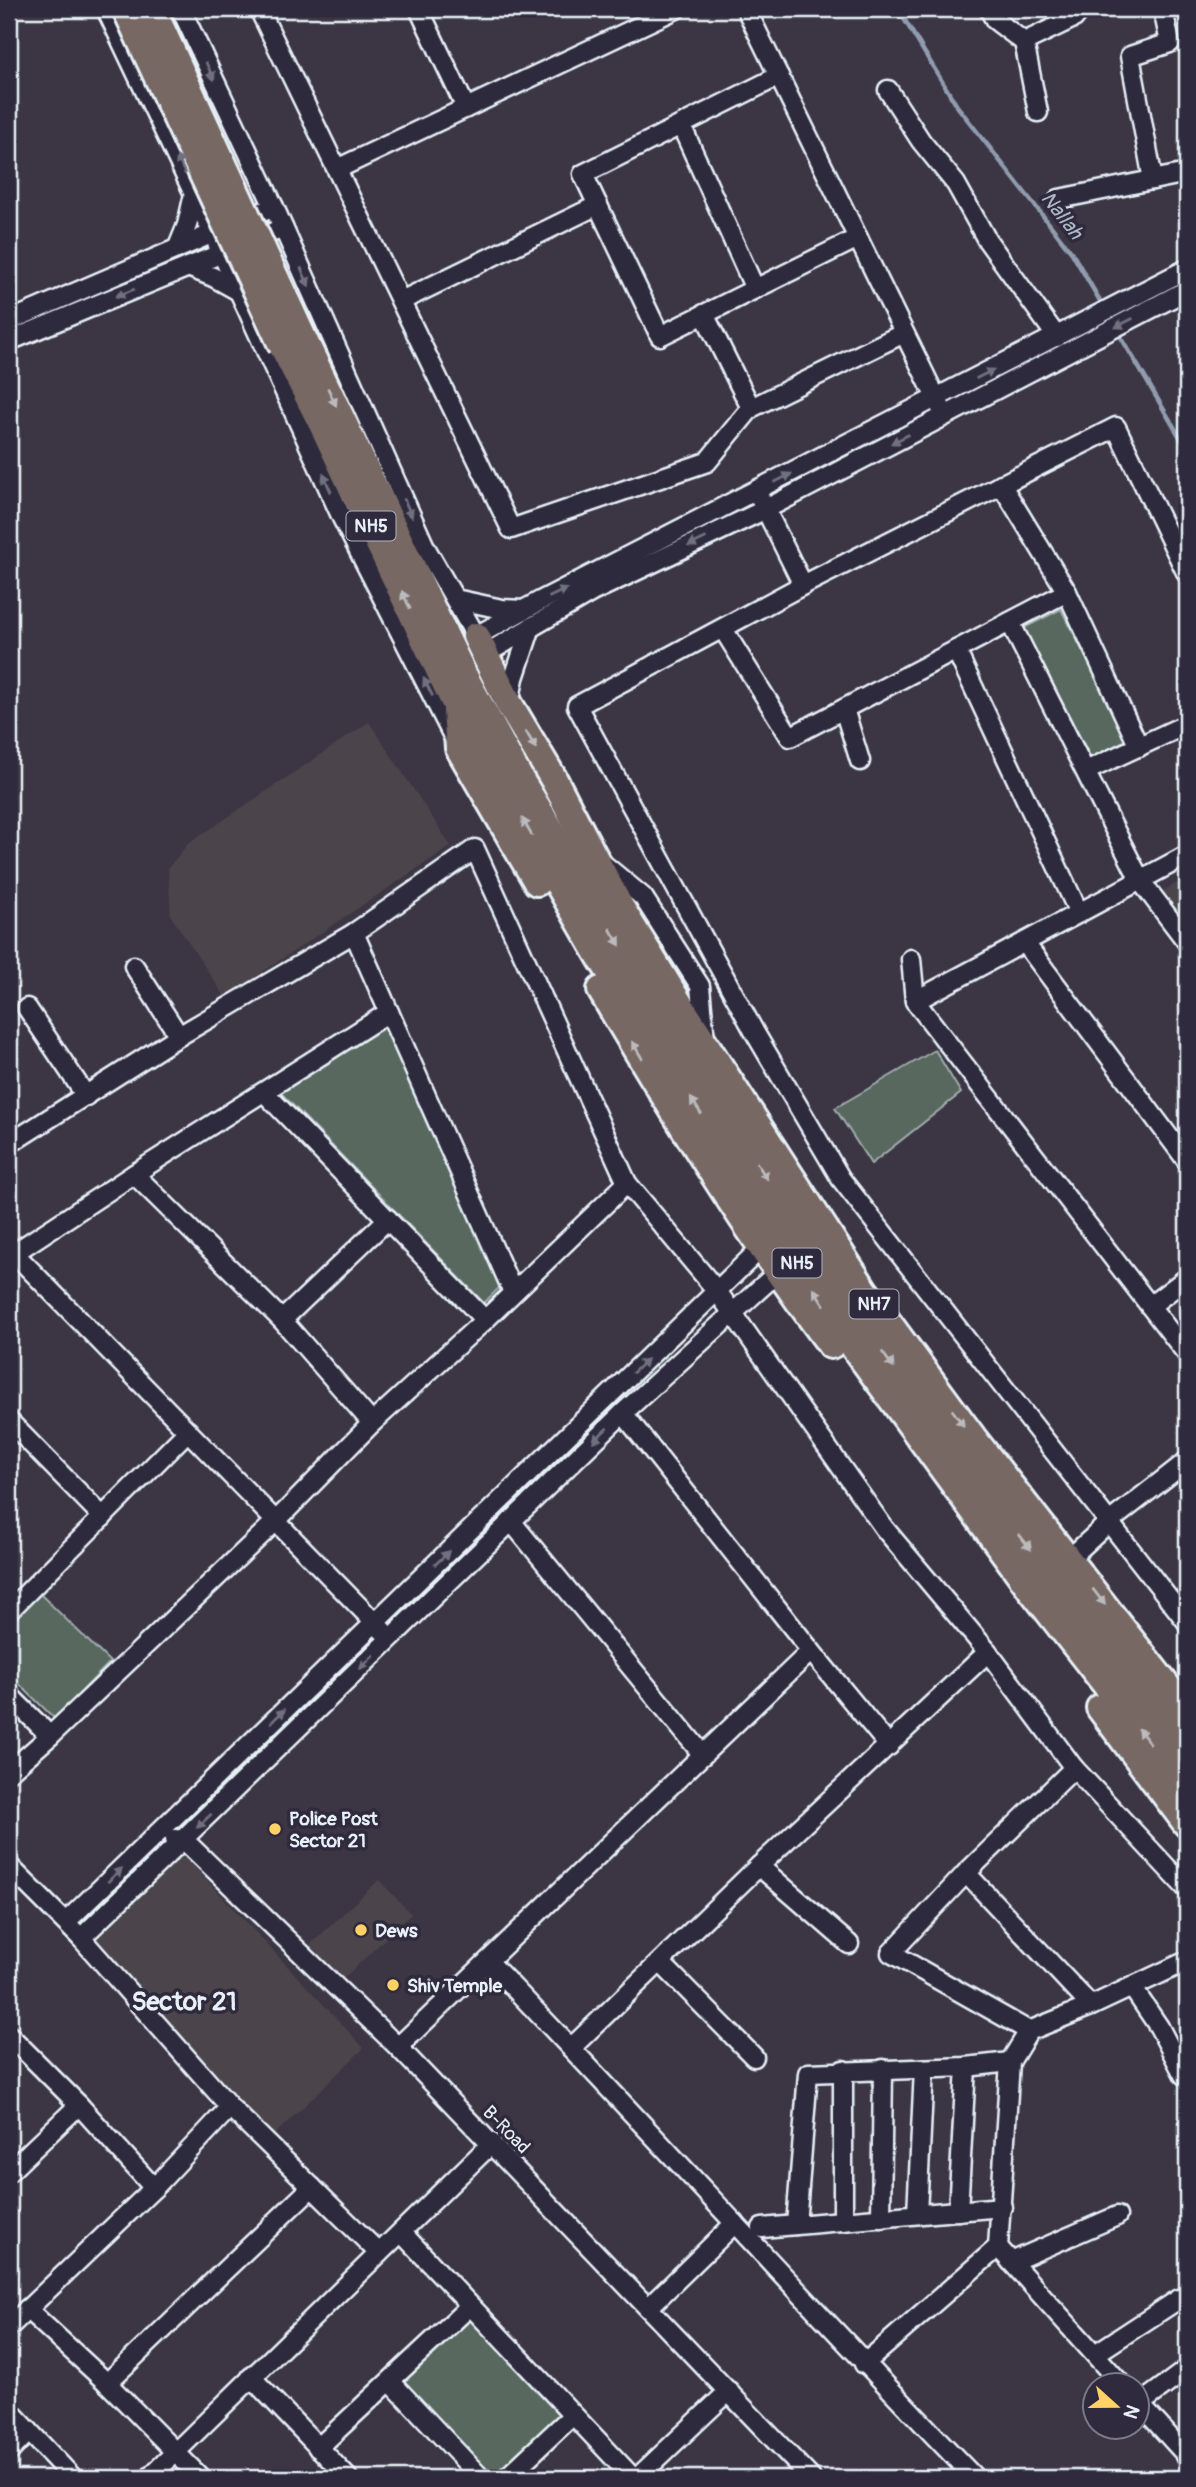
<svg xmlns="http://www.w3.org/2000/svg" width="1196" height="2487" font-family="Pangolin,sans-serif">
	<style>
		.built { fill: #4c444c }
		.green { fill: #58685f; stroke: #a0acac; stroke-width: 2 }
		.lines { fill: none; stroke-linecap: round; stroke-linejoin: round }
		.stream { stroke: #909caf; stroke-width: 4.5 }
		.minor-casing { stroke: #e8f1f8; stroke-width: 23 }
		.highway-casing { stroke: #e8f1f8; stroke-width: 32 }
		.minor { stroke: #2f2a3d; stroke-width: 18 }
		.highway { stroke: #776864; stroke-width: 26 }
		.highway-bridge-casing { stroke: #e8f1f8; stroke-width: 32; stroke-linecap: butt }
		.highway-bridge { stroke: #776864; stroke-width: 26 }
		.oneway { fill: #70707e }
		.oneway2 { fill: #bbbabd }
		.poi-dot { fill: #ffd166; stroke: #2f2a3d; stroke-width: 2.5 }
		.labels { text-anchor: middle; stroke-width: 7; stroke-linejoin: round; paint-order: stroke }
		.shield { fill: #2f2a3d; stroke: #b0b5c0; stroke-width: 2 }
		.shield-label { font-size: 18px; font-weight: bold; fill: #e8f1f8 }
		.poi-label { font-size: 19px; font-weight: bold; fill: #e8f1f8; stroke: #2f2a3d; text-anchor: start }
		.street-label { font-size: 19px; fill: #e8f1f8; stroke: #2f2a3d }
		.water-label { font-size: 21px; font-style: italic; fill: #adb8c7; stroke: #2f2a3d }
		.district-label { font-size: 26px; font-weight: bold; fill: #e8f1f8; stroke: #2f2a3d }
	</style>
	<rect width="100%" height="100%" fill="#3c3644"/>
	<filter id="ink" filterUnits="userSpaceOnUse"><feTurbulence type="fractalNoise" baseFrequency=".0143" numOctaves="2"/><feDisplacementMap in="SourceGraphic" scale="14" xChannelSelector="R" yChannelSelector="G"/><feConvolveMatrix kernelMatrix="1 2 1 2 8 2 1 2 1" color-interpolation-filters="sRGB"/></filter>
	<g filter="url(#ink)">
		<g class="built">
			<path d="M 369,722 L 451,846 L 225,997 L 171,916 L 168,868 L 188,844 Z"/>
			<path d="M 1187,878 L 1187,927 L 1161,892 Z"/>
			<path d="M 172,1857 L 185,1857 L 364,2048 L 272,2137 L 87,1939 Z"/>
			<path d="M 379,1880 L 411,1914 L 343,1979 L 310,1945 Z"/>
		</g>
		<g class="green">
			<path d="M 1061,609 L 1128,739 L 1091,758 L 1024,628 Z"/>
			<path d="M 387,1025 L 501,1286 L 484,1303 L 281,1093 Z"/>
			<path d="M 935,1050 L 961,1093 L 871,1164 L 835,1108 Z"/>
			<path d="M 38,1592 L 110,1662 L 55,1719 L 9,1674 L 9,1622 Z"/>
			<path d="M 469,2315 L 562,2416 L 494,2478 L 491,2478 L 400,2378 Z"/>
		</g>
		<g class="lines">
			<g class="stream">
				<path d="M 898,9 L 957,106 L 1072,253 L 1103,306"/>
				<path d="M 1118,332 L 1187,449"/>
			</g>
			<g class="minor-casing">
				<g id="minor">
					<path d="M 106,9 L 213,234 L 342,518 L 454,738"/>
					<path d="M 181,9 L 274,207 L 425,547 L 476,636 L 540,601 L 1187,269"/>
					<path d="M 259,9 L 511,529 L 707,462 L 751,408 L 904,333"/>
					<path d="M 419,9 L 466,108"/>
					<path d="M 746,9 L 942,410"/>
					<path d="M 989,9 L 995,20 L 1024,42"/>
					<path d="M 779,76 L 583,174 L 660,336 L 858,238"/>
					<path d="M 888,90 L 921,141 L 956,184 L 987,240 L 1057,337"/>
					<path d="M 1038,112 L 1024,42 L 1074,18 L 1081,9"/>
					<path d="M 681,125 L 755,289"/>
					<path d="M 337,169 L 676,9"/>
					<path d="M 1153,180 L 1130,56 L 1170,43 L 1163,9"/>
					<path d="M 1059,199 L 1187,173"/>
					<path d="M 178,247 L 187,225 L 194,194"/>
					<path d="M 188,267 L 213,277 L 240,292"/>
					<path d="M 401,301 L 598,205"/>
					<path d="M 704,314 L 751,408"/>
					<path d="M 9,321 L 274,207"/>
					<path d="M 9,341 L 283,228"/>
					<path d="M 1001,484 L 1067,592 L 1139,747"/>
					<path d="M 761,500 L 803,585"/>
					<path d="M 1187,574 L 1116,427 L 803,585 L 577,706 L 755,1033 L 841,1179 L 1187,1622"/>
					<path d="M 455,599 L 502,609 L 524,610"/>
					<path d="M 1010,622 L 1140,880 L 1187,942"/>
					<path d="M 723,629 L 790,737 L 1067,592"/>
					<path d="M 956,650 L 1079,913"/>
					<path d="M 487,653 L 592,592 L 766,509 L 1187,290"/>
					<path d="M 509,704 L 514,678 L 531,627"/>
					<path d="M 844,709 L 860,761"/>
					<path d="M 1086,771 L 1187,724"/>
					<path d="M 602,863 L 643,897 L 700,986 L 705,1040"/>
					<path d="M 354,933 L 513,1292"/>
					<path d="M 1025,943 L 1187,1161"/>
					<path d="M 911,959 L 915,1001 L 1187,1354"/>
					<path d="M 134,966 L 179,1036"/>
					<path d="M 915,1001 L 1187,855"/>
					<path d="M 27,1008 L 86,1096"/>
					<path d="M 264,1092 L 485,1320"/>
					<path d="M 9,1144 L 179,1036 L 354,933 L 475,849 L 627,1183 L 717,1291 L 884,1528 L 988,1652 L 1074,1768 L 1187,1889"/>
					<path d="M 134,1174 L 282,1320 L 372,1423"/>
					<path d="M 9,1248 L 383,1631"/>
					<path d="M 14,1253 L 134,1174 L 389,1012"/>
					<path d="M 1150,1306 L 1187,1278"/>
					<path d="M 282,1320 L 388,1219"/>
					<path d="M 623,1413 L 811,1651 L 889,1746"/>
					<path d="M 9,1421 L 103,1517"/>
					<path d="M 511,1521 L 703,1755"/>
					<path d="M 1069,1559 L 1108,1523 L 1187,1461"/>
					<path d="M 9,1611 L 188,1431"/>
					<path d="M 9,1695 L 50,1736"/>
					<path d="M 9,1772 L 50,1736 L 276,1521 L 372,1423 L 485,1320 L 627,1183"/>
					<path d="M 175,1839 L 184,1840 L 398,2047 L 811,2478"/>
					<path d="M 9,1866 L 81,1938 L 230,2107 L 379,2253"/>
					<path d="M 759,1866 L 849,1944"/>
					<path d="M 966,1873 L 1091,2006"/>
					<path d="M 66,1922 L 761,1248"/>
					<path d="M 81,1938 L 623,1413 L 777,1273"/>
					<path d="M 488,1961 C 652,2131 810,2308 975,2478"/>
					<path d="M 661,1963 L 754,2057"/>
					<path d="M 1132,1987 L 1159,2027 L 1184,2075 L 1187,2076"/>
					<path d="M 1029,2031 L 891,1953 L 966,1873 L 1074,1768"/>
					<path d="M 9,2035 L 79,2105 L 154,2188"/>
					<path d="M 398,2047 L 811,1651"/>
					<path d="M 571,2048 L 759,1866 L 988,1652"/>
					<path d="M 9,2172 L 79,2105"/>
					<path d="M 958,2211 L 966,2067"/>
					<path d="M 917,2214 L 924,2069"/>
					<path d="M 881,2218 L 883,2069"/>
					<path d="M 843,2221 L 843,2070"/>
					<path d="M 796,2225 L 808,2073 L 966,2067 L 1010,2062"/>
					<path d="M 762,2228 L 1002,2207"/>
					<path d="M 401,2232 L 633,2478"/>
					<path d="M 998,2247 L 1123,2386"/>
					<path d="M 1011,2262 L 1117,2216"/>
					<path d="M 649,2307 L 735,2223"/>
					<path d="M 27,2309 L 107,2383 L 201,2478"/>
					<path d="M 9,2327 L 154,2188 L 230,2107"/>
					<path d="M 1095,2354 L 1179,2299 L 1187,2300"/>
					<path d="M 864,2364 L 998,2247 L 1010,2062 L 1029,2031 L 1091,2006 L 1187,1961"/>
					<path d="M 251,2377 L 348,2478"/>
					<path d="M 390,2381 L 481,2478"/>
					<path d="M 107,2383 L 312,2187"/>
					<path d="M 1136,2400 L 1187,2456"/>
					<path d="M 1140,2404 L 1187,2369"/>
					<path d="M 9,2410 L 73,2478"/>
					<path d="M 318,2448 L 470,2306"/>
					<path d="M 9,2452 L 29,2431"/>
					<path d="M 149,2478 L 492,2143"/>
					<path d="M 506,2478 L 573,2415"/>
					<path d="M 637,2478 L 729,2391"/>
				</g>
			</g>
			<g class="highway-casing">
				<g id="highway">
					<path d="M 302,336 L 464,676 L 521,781 L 684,1048 L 841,1293 L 950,1446 L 1187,1747"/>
					<path d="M 283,347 L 321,422 L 456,706 L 601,958 L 829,1313 L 1031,1589 L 1187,1788"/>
					<path d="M 476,636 L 509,704 L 553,778 L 619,905 L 685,1013 L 864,1290 L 973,1438 L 1187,1712"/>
					<path d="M 456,711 L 459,748 L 537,882"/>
					<path d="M 601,990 C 673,1112 747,1232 831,1345"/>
					<path d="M 1100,1708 L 1187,1824"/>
				</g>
			</g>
			<use href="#minor" class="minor"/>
			<use href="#highway" class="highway"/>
			<g class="highway-bridge-casing">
				<g id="highway-bridge">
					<path d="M 126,9 L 283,347"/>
					<path d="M 152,9 L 302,336"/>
				</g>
			</g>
			<use href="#highway-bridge" class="highway-bridge"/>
		</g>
		<defs><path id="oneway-solid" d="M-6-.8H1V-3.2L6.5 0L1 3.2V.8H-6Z" transform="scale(1.75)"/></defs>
		<g class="oneway">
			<use href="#oneway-solid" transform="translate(210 71) rotate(65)"/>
			<use href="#oneway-solid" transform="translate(181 165) rotate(-115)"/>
			<use href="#oneway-solid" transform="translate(305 277) rotate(66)"/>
			<use href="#oneway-solid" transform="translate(125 293) rotate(158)"/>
			<use href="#oneway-solid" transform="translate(1124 323) rotate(153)"/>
			<use href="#oneway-solid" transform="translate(985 374) rotate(-27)"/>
			<use href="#oneway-solid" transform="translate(900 439) rotate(153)"/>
			<use href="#oneway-solid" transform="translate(783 478) rotate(-27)"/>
			<use href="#oneway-solid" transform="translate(327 483) rotate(-114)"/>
			<use href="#oneway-solid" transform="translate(408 508) rotate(66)"/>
			<use href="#oneway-solid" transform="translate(697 542) rotate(154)"/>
			<use href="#oneway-solid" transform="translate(558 593) rotate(-25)"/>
			<use href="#oneway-solid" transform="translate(428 687) rotate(-117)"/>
			<use href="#oneway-solid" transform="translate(640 1366) rotate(-44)"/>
			<use href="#oneway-solid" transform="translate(600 1435) rotate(136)"/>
			<use href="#oneway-solid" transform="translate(442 1558) rotate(-44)"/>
			<use href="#oneway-solid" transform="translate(367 1662) rotate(136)"/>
			<use href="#oneway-solid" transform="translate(278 1716) rotate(-44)"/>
			<use href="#oneway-solid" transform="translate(204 1821) rotate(136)"/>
			<use href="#oneway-solid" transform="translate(115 1875) rotate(-44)"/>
		</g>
		<g class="oneway2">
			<use href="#oneway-solid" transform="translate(332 397) rotate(65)"/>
			<use href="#oneway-solid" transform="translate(406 600) rotate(-115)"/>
			<use href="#oneway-solid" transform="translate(531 740) rotate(59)"/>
			<use href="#oneway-solid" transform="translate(527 827) rotate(-119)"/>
			<use href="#oneway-solid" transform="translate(615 937) rotate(59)"/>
			<use href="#oneway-solid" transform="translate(637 1050) rotate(-121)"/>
			<use href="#oneway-solid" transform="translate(696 1106) rotate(-123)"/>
			<use href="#oneway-solid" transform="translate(762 1171) rotate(57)"/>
			<use href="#oneway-solid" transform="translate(819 1297) rotate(-123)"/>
			<use href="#oneway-solid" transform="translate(888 1360) rotate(54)"/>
			<use href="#oneway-solid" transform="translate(958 1418) rotate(54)"/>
			<use href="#oneway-solid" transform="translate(1025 1542) rotate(52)"/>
			<use href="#oneway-solid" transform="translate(1099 1597) rotate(52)"/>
			<use href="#oneway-solid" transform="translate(1144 1736) rotate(-129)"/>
		</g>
	</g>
	<g class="poi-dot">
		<circle cx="275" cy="1829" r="7"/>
		<circle cx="361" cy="1930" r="7"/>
		<circle cx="393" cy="1985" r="7"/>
	</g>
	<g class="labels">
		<g class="shield">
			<rect x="346.5" y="511.5" width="49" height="29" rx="5"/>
			<rect x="772.5" y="1248.5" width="49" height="29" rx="5"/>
			<rect x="849.5" y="1289.5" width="49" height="29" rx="5"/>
		</g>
		<g class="shield-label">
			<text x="371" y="532">NH5</text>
			<text x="797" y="1269">NH5</text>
			<text x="874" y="1310">NH7</text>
		</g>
		<g class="poi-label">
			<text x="289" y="1825">Police Post<tspan x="289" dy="22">Sector 21</tspan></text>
			<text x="375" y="1937">Dews</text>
			<text x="407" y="1992">Shiv Temple</text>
		</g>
		<g class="street-label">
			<text transform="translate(507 2129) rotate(46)" y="7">B-Road</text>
		</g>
		<g class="water-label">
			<text transform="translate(1062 215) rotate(52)" y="7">Nallah</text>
		</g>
		<g class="district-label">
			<text x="184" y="2010">Sector 21</text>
		</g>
	</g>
	<rect width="1196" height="2487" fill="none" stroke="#2f2a3d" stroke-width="35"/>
	<rect x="18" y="18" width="1161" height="2452" fill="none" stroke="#e8f1f8" stroke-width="2.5" filter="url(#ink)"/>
	<g transform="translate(1116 2406) rotate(111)"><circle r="33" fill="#2f2a3d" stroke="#797a88" stroke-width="2"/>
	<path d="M0-5L12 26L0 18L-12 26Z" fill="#ffd166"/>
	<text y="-10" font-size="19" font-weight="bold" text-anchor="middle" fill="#e8f1f8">N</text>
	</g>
</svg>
